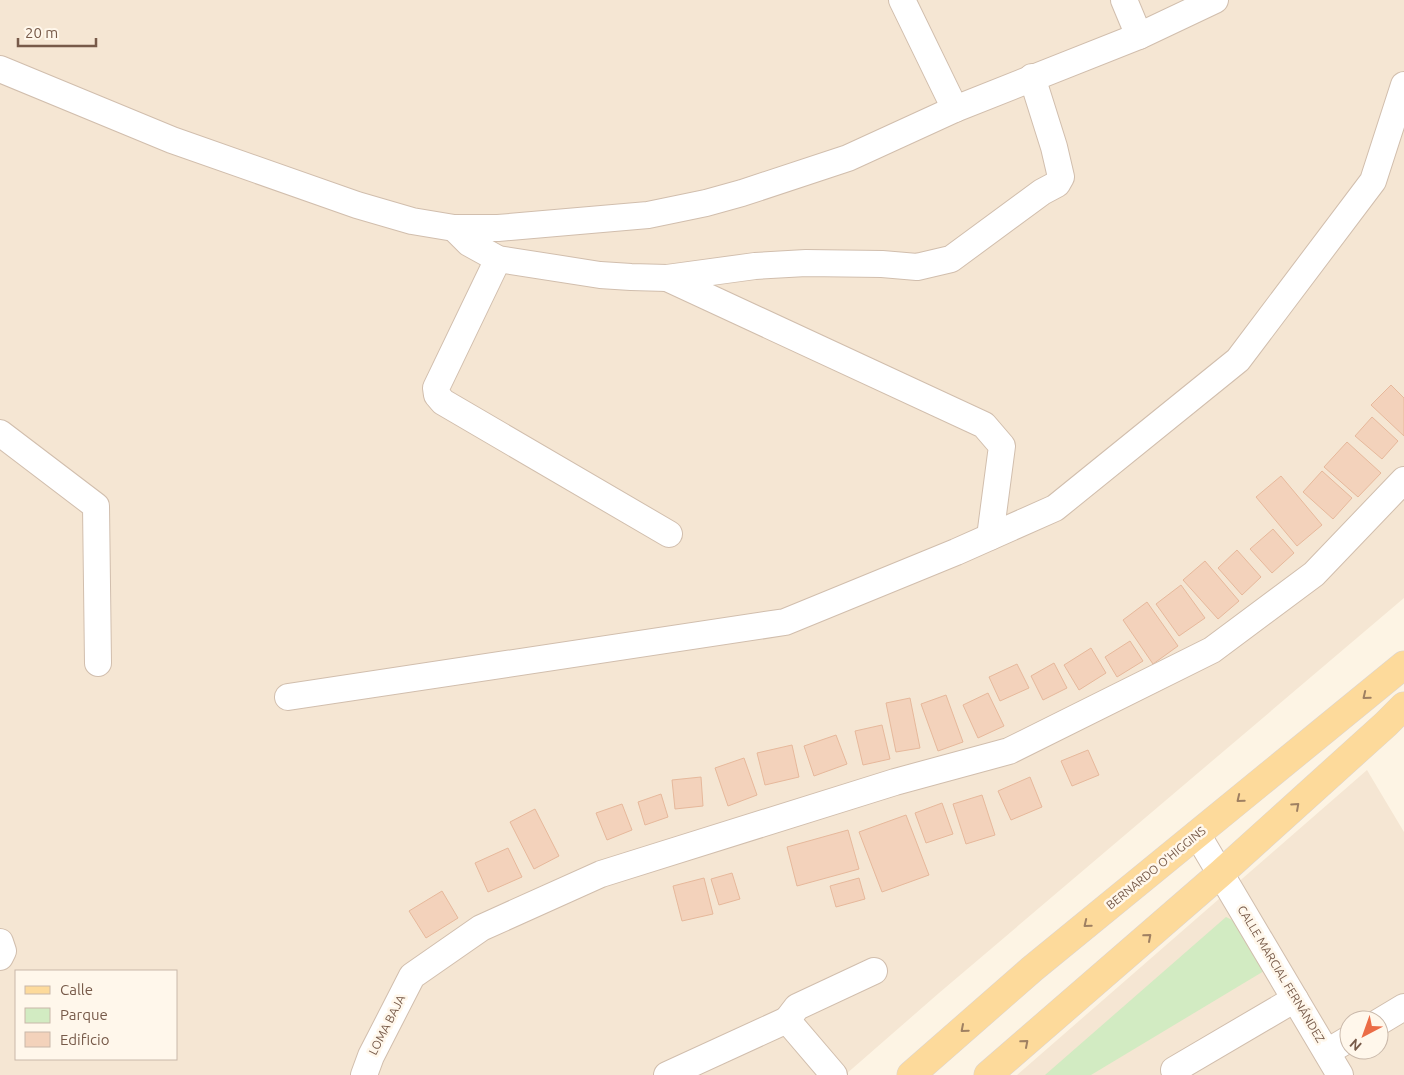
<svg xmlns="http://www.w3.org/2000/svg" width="1404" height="1075" font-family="Ubuntu,sans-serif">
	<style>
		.residential { fill: #f5e6d3; fill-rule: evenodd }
		.green { fill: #d2ebc2 }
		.building { fill: #f3d2bb; stroke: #e6b89b }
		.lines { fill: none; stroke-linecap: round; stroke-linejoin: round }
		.street-casing { stroke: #d1bead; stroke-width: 28 }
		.primary-casing { stroke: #dcd4d0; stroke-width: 29 }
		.street { stroke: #fff; stroke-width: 26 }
		.primary { stroke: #fdda9b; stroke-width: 28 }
		.oneway { stroke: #9f8062 }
		.labels { text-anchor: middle; stroke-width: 5; stroke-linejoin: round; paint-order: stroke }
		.street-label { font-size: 12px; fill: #775a49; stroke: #fff7eb }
	</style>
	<rect width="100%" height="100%" fill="#fdf4e4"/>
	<g class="residential">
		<path d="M 0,0 L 1404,0 L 1404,598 L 939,993 L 845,1075 L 0,1075 ZM 16,971 L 176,971 L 176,1059 L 16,1059 Z"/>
		<path d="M 1367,770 L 1404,832 L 1404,1075 L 1017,1075 ZM 1349,1020 L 1379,1020 L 1379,1050 L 1349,1050 Z"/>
	</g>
	<path class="green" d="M 1226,917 L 1244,926 L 1269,968 L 1091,1075 L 1045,1075 Z"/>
	<g class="building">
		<path d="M 1391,385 L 1404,398 L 1404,436 L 1371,405 Z"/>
		<path d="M 1372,417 L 1398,441 L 1382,459 L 1355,436 Z"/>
		<path d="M 1347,442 L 1381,473 L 1358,497 L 1324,467 Z"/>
		<path d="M 1322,471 L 1352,498 L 1333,519 L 1303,492 Z"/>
		<path d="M 1281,476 L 1322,525 L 1297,546 L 1256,497 Z"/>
		<path d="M 1273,529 L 1294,553 L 1272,573 L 1250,549 Z"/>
		<path d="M 1237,550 L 1261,577 L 1242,595 L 1218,568 Z"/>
		<path d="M 1205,561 L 1239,601 L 1218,619 L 1183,580 Z"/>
		<path d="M 1181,585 L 1205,618 L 1179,636 L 1156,604 Z"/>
		<path d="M 1147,602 L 1178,646 L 1153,664 L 1123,620 Z"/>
		<path d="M 1130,641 L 1143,661 L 1117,677 L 1105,657 Z"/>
		<path d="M 1091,648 L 1106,673 L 1079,690 L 1064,665 Z"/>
		<path d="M 1054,663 L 1067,688 L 1043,700 L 1031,676 Z"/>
		<path d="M 1017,664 L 1029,688 L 1000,701 L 989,677 Z"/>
		<path d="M 988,693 L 1004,726 L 978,738 L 963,705 Z"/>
		<path d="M 946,695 L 963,742 L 938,751 L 921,704 Z"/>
		<path d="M 910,698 L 920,748 L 896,752 L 886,703 Z"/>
		<path d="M 882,725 L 890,759 L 863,765 L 855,731 Z"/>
		<path d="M 836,735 L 847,764 L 814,776 L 804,746 Z"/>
		<path d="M 792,745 L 799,777 L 765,785 L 757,753 Z"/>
		<path d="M 1088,750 L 1099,775 L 1072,786 L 1061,761 Z"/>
		<path d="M 744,758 L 757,795 L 728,806 L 715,768 Z"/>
		<path d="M 701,777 L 703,806 L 675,809 L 672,780 Z"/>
		<path d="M 1030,777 L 1042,807 L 1011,820 L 998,791 Z"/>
		<path d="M 661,794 L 668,817 L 645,825 L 638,802 Z"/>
		<path d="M 982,795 L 995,835 L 966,844 L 953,804 Z"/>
		<path d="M 942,803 L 953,834 L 926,843 L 915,813 Z"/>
		<path d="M 622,804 L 632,830 L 607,840 L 596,813 Z"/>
		<path d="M 535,809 L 559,856 L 534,869 L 510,822 Z"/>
		<path d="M 906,815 L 929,875 L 882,892 L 859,832 Z"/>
		<path d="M 848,830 L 859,869 L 797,886 L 787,847 Z"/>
		<path d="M 508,848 L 522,877 L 488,892 L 475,863 Z"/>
		<path d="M 732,873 L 740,899 L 719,905 L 711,879 Z"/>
		<path d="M 704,878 L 713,914 L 682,921 L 673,886 Z"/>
		<path d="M 859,878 L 865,899 L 836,907 L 830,886 Z"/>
		<path d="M 442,891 L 458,918 L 426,938 L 409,911 Z"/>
	</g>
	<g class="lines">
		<g class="street-casing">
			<g id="street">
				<path d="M 902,0 L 955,109"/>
				<path d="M 1124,0 L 1139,36"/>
				<path d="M 0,69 L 172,140 L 357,205 L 412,221 L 454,228 L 498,228 L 648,215 L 706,203 L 742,193 L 848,158 L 955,109 L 1139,36 L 1215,0"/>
				<path d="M 454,228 L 469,243 L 498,259 L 600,275 L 631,277 L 667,278 L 755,266 L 806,263 L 882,264 L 917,267 L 951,259 L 1042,192 L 1057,184 L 1061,177 L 1054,147 L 1032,77"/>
				<path d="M 498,259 L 436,388 L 437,395 L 443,402 L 669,534"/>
				<path d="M 667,278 L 984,425 L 1002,446 L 990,537"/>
				<path d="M 0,433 L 96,506 L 98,663"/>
				<path d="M 288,697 L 785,622 L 956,552 L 1055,508 L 1238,360 L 1373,181 L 1404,85"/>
				<path d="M 1197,834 L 1340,1075"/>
				<path d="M 0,942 L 3,951 L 0,957"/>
				<path d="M 787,1020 L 797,1007 L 874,971"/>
				<path d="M 1379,1022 L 1404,1007"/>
				<path d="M 1327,1052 L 1349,1039"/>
				<path d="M 1174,1070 L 1295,999"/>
				<path d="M 364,1075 L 371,1056 L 412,976 L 481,928 L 601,874 L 895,782 L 1009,751 L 1212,650 L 1314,574 L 1404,480"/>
				<path d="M 667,1075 L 787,1020 L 834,1075"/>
			</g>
		</g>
		<g class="primary-casing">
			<g id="primary">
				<path d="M 911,1075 L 1032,969 L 1404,665"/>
				<path d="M 988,1075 L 1221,873 L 1386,724 L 1404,706"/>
			</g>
		</g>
		<use href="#street" class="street"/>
		<use href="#primary" class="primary"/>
	</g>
	<defs><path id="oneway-chevron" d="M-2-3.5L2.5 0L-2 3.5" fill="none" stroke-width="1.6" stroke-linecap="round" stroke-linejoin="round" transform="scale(1.25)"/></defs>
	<g class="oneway">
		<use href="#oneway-chevron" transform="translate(1366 696) rotate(141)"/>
		<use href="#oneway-chevron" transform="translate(1240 799) rotate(141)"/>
		<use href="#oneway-chevron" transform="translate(1296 806) rotate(-42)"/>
		<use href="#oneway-chevron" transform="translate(1087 924) rotate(141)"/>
		<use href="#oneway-chevron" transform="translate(1148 937) rotate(-41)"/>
		<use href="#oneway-chevron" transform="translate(964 1029) rotate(139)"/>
		<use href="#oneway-chevron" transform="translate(1025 1043) rotate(-41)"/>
	</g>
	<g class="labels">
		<g class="street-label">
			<text transform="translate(1156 868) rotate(-39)" y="4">BERNARDO O'HIGGINS</text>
			<text transform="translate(1281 974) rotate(59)" y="4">CALLE MARCIAL FERNÁNDEZ</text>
			<text transform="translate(387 1025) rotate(-63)" y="4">LOMA BAJA</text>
		</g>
	</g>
	<rect x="15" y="970" width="162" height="90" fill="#fff7eb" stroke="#c9b8aa"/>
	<rect x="25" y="986" width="25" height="8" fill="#fdda9b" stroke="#c9b8aa"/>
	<text x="60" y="995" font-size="15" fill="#775a49">Calle</text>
	<rect x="25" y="1008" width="25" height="15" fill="#d2ebc2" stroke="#c9b8aa"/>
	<text x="60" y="1020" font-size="15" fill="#775a49">Parque</text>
	<rect x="25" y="1032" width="25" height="15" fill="#f3d2bb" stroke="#c9b8aa"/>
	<text x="60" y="1045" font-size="15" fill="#775a49">Edificio</text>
	<g transform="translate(1364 1035) rotate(221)"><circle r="24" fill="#fff7eb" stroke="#c9b8aa"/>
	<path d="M0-4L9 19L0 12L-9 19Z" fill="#eb6c46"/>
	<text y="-8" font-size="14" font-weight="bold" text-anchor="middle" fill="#775a49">N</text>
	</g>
	<path d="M18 38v8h78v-8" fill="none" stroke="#775a49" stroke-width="2.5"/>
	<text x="25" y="38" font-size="15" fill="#775a49" stroke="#fff7eb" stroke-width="4" paint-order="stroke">20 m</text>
</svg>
